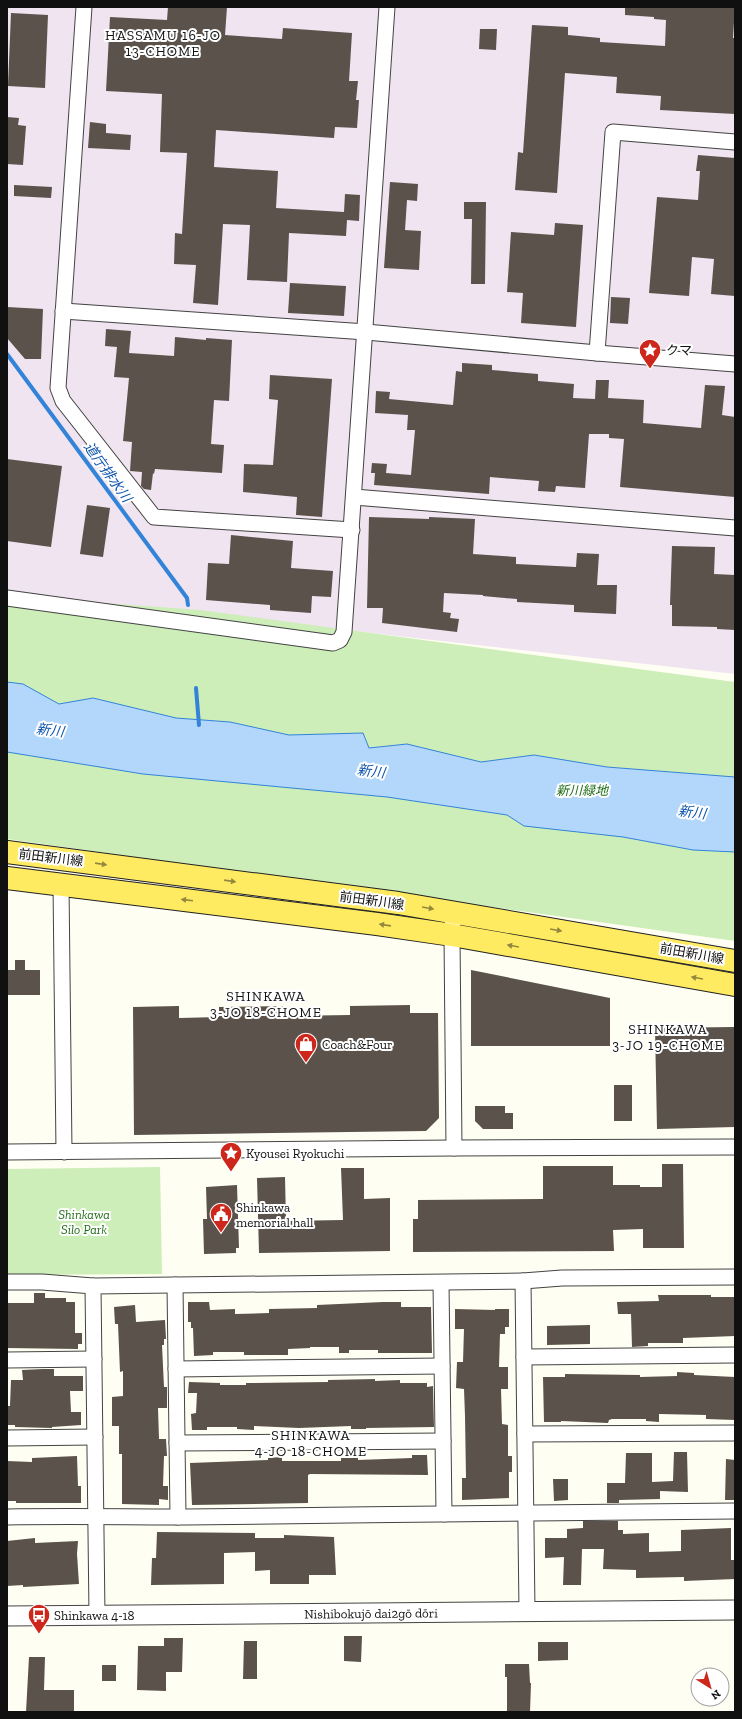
<svg xmlns="http://www.w3.org/2000/svg" width="742" height="1719" font-family="'Zilla Slab','Noto Sans JP',serif">
	<style>
		.industrial { fill: #efe4ef }
		.green { fill: #cdeeb8 }
		.water { fill: #b2d7fb; stroke: #3383d9 }
		.lines { fill: none; stroke-linecap: round; stroke-linejoin: round }
		.stream { stroke: #3383d9; stroke-width: 4 }
		.building { fill: #5a524b }
		.minor-casing { stroke: #434343; stroke-width: 17 }
		.tertiary-casing { stroke: #434343; stroke-width: 21 }
		.primary-casing { stroke: #212121; stroke-width: 24 }
		.minor { stroke: #fff; stroke-width: 15 }
		.tertiary { stroke: #fff; stroke-width: 19 }
		.primary { stroke: #ffeb62; stroke-width: 22 }
		.oneway { fill: #93883d }
		.labels { text-anchor: middle; stroke-width: 4; stroke-linejoin: round; paint-order: stroke }
		.poi-label { font-size: 13px; fill: #101010; stroke: #fff; text-anchor: start }
		.park-label { font-size: 13px; font-style: italic; fill: #216e19; stroke: #fff }
		.street-label { font-size: 13px; fill: #101010; stroke: #fff }
		.neighbourhood-label { font-size: 14px; letter-spacing: 1px; fill: #101010; stroke: #fff }
		.water-label { font-size: 14px; font-style: italic; fill: #0d55ae; stroke: #fff }
	</style>
	<rect width="100%" height="100%" fill="#fffef2"/>
	<path class="industrial" d="M 7,7 L 735,7 L 735,674 L 362,632 L 7,615 Z"/>
	<g class="green">
		<path d="M 7,596 L 200,610 L 735,682 L 735,941 L 7,839 Z"/>
		<path d="M 160,1167 L 162,1274 L 7,1275 L 7,1169 Z"/>
	</g>
	<path class="water" d="M 7,682 L 23,684 L 59,704 L 93,698 L 176,718 L 230,722 L 289,735 L 363,733 L 369,748 L 407,744 L 481,762 L 534,755 L 607,767 L 735,777 L 735,852 L 693,850 L 623,837 L 524,826 L 507,815 L 387,797 L 143,774 L 7,752 Z"/>
	<g class="lines">
		<g class="stream">
			<path d="M 7,354 L 187,598 L 188,605"/>
			<path d="M 196,688 L 199,725"/>
		</g>
	</g>
	<g class="building">
		<path d="M 168,7 L 227,7 L 225,35 L 282,39 L 283,28 L 352,33 L 349,81 L 358,81 L 356,100 L 359,100 L 357,128 L 335,127 L 334,138 L 216,130 L 214,167 L 278,171 L 276,208 L 344,212 L 345,194 L 360,195 L 359,221 L 347,220 L 346,236 L 289,233 L 287,282 L 247,280 L 250,225 L 223,224 L 218,305 L 193,303 L 196,265 L 174,264 L 175,233 L 182,234 L 187,153 L 160,152 L 162,94 L 106,91 L 110,17 L 167,20 Z"/>
		<path d="M 625,7 L 735,7 L 733,38 L 735,38 L 735,114 L 660,110 L 661,96 L 616,93 L 617,77 L 565,73 L 557,193 L 515,190 L 518,152 L 523,153 L 532,25 L 568,27 L 568,35 L 600,38 L 600,42 L 665,46 L 666,20 L 654,19 L 654,17 L 625,15 Z"/>
		<path d="M 11,13 L 48,15 L 45,88 L 8,86 Z"/>
		<path d="M 480,29 L 497,29 L 496,50 L 479,49 Z"/>
		<path d="M 7,117 L 19,118 L 18,125 L 26,126 L 23,165 L 7,164 Z"/>
		<path d="M 90,122 L 106,124 L 106,133 L 131,135 L 130,150 L 88,148 Z"/>
		<path d="M 698,155 L 735,158 L 735,296 L 711,294 L 714,259 L 692,257 L 689,296 L 649,293 L 657,197 L 698,200 L 700,171 L 696,171 Z"/>
		<path d="M 390,182 L 418,184 L 417,201 L 407,200 L 405,230 L 421,231 L 419,270 L 384,268 Z"/>
		<path d="M 14,185 L 52,187 L 51,198 L 14,196 Z"/>
		<path d="M 464,202 L 486,202 L 485,284 L 471,284 L 472,219 L 464,219 Z"/>
		<path d="M 555,223 L 583,225 L 576,327 L 521,323 L 523,293 L 507,292 L 511,232 L 554,235 Z"/>
		<path d="M 290,283 L 346,286 L 344,316 L 288,313 Z"/>
		<path d="M 611,297 L 630,298 L 628,324 L 610,323 Z"/>
		<path d="M 7,307 L 43,309 L 41,359 L 25,359 L 7,338 Z"/>
		<path d="M 106,329 L 131,331 L 129,353 L 174,356 L 175,337 L 206,340 L 206,338 L 232,340 L 229,401 L 214,400 L 211,444 L 224,445 L 222,473 L 155,469 L 154,474 L 153,473 L 151,490 L 144,489 L 141,486 L 142,472 L 130,471 L 132,442 L 123,441 L 129,378 L 114,377 L 117,347 L 105,346 Z"/>
		<path d="M 462,363 L 492,365 L 492,370 L 538,374 L 538,381 L 574,384 L 573,398 L 595,399 L 596,380 L 609,380 L 608,398 L 644,400 L 643,423 L 701,428 L 705,385 L 725,386 L 722,415 L 735,417 L 735,497 L 620,487 L 624,439 L 609,438 L 609,434 L 589,434 L 585,488 L 556,486 L 555,492 L 538,491 L 539,481 L 490,477 L 489,494 L 374,485 L 375,473 L 371,473 L 372,463 L 387,464 L 386,473 L 411,475 L 415,430 L 407,430 L 408,415 L 375,413 L 376,391 L 390,392 L 389,399 L 453,405 L 456,371 L 462,372 Z"/>
		<path d="M 270,375 L 332,379 L 322,517 L 296,515 L 297,497 L 243,492 L 244,464 L 273,465 L 278,400 L 269,399 Z"/>
		<path d="M 7,459 L 62,466 L 51,547 L 7,541 Z"/>
		<path d="M 87,505 L 110,508 L 103,557 L 80,554 Z"/>
		<path d="M 369,517 L 429,519 L 429,517 L 475,519 L 473,554 L 516,557 L 516,564 L 576,567 L 577,553 L 599,554 L 597,585 L 617,585 L 616,614 L 574,612 L 574,605 L 517,602 L 517,599 L 483,596 L 483,595 L 444,593 L 443,612 L 451,613 L 450,618 L 459,619 L 457,632 L 382,623 L 383,608 L 367,608 Z"/>
		<path d="M 231,535 L 293,541 L 291,568 L 333,571 L 331,597 L 312,596 L 311,613 L 270,610 L 270,605 L 206,600 L 208,563 L 229,564 Z"/>
		<path d="M 672,546 L 715,547 L 714,574 L 735,575 L 735,630 L 717,629 L 717,627 L 672,626 L 672,605 L 670,605 Z"/>
		<path d="M 15,960 L 25,960 L 25,970 L 40,970 L 40,995 L 7,995 L 7,970 L 15,970 Z"/>
		<path d="M 471,970 L 610,998 L 610,1046 L 471,1046 Z"/>
		<path d="M 410,1005 L 410,1013 L 438,1013 L 439,1118 L 426,1131 L 134,1135 L 133,1007 L 179,1006 L 179,1018 L 219,1017 L 219,1007 L 285,1006 L 285,1016 L 350,1015 L 350,1006 Z"/>
		<path d="M 734,1027 L 735,1127 L 657,1129 L 655,1028 Z"/>
		<rect x="614" y="1085" width="18" height="36"/>
		<path d="M 475,1106 L 505,1106 L 505,1113 L 513,1113 L 513,1129 L 483,1129 L 475,1121 Z"/>
		<path d="M 662,1164 L 683,1164 L 684,1248 L 643,1248 L 643,1229 L 613,1230 L 614,1251 L 413,1252 L 413,1219 L 418,1219 L 418,1200 L 543,1199 L 543,1166 L 613,1166 L 613,1185 L 640,1185 L 640,1187 L 662,1187 Z"/>
		<path d="M 341,1168 L 364,1168 L 364,1199 L 390,1198 L 390,1251 L 259,1253 L 257,1178 L 285,1177 L 286,1221 L 343,1220 Z"/>
		<path d="M 237,1185 L 239,1248 L 236,1248 L 236,1253 L 204,1254 L 203,1219 L 207,1219 L 206,1187 Z"/>
		<path d="M 34,1293 L 45,1293 L 45,1298 L 66,1298 L 66,1302 L 75,1302 L 75,1333 L 82,1333 L 82,1344 L 78,1344 L 78,1349 L 7,1348 L 8,1303 L 34,1303 Z"/>
		<path d="M 658,1295 L 711,1295 L 711,1297 L 735,1297 L 735,1336 L 683,1338 L 683,1343 L 648,1343 L 648,1346 L 632,1347 L 631,1314 L 618,1314 L 617,1302 L 659,1301 Z"/>
		<path d="M 188,1302 L 209,1302 L 210,1310 L 235,1309 L 235,1314 L 269,1313 L 269,1309 L 317,1308 L 317,1305 L 383,1302 L 401,1302 L 401,1307 L 431,1307 L 432,1353 L 378,1353 L 378,1350 L 349,1350 L 349,1353 L 339,1353 L 339,1347 L 310,1347 L 310,1348 L 288,1349 L 288,1355 L 244,1355 L 244,1352 L 213,1352 L 213,1355 L 194,1356 L 193,1328 L 191,1328 L 191,1322 L 188,1322 Z"/>
		<path d="M 135,1305 L 136,1322 L 165,1320 L 166,1339 L 164,1339 L 164,1345 L 162,1345 L 164,1387 L 167,1387 L 167,1408 L 158,1408 L 159,1439 L 166,1439 L 167,1456 L 164,1456 L 163,1486 L 168,1486 L 168,1500 L 159,1499 L 159,1505 L 122,1504 L 122,1454 L 119,1454 L 119,1426 L 112,1426 L 112,1397 L 123,1396 L 123,1371 L 120,1372 L 118,1324 L 115,1324 L 114,1307 Z"/>
		<path d="M 455,1309 L 495,1310 L 495,1309 L 509,1309 L 509,1327 L 505,1327 L 505,1334 L 500,1334 L 499,1367 L 508,1367 L 508,1389 L 501,1389 L 502,1424 L 508,1425 L 508,1456 L 512,1456 L 512,1472 L 509,1472 L 509,1498 L 462,1500 L 462,1478 L 466,1478 L 465,1416 L 464,1389 L 456,1388 L 457,1362 L 463,1362 L 464,1329 L 455,1329 Z"/>
		<path d="M 590,1325 L 590,1344 L 547,1345 L 547,1326 Z"/>
		<path d="M 43,1369 L 54,1369 L 54,1376 L 83,1376 L 83,1391 L 70,1391 L 71,1412 L 81,1412 L 81,1425 L 52,1427 L 52,1428 L 15,1427 L 15,1425 L 7,1425 L 7,1406 L 10,1406 L 11,1380 L 23,1380 L 22,1370 Z"/>
		<path d="M 677,1372 L 694,1373 L 694,1375 L 735,1377 L 735,1420 L 706,1419 L 706,1415 L 659,1414 L 659,1422 L 646,1421 L 646,1419 L 612,1419 L 609,1420 L 608,1423 L 561,1421 L 561,1422 L 544,1422 L 543,1377 L 565,1377 L 565,1374 L 640,1375 L 640,1377 L 677,1376 Z"/>
		<path d="M 375,1379 L 375,1381 L 400,1380 L 400,1383 L 427,1383 L 427,1387 L 433,1386 L 434,1427 L 366,1428 L 366,1429 L 351,1429 L 351,1426 L 299,1428 L 254,1426 L 254,1430 L 237,1429 L 237,1427 L 207,1427 L 207,1430 L 192,1430 L 191,1414 L 196,1413 L 197,1393 L 188,1393 L 189,1382 L 220,1383 L 220,1385 L 246,1385 L 246,1383 L 328,1382 L 328,1380 Z"/>
		<path d="M 674,1452 L 687,1452 L 688,1492 L 660,1491 L 660,1499 L 619,1500 L 619,1503 L 607,1503 L 607,1483 L 625,1483 L 626,1453 L 652,1453 L 652,1482 L 673,1481 Z"/>
		<path d="M 412,1455 L 427,1455 L 428,1475 L 310,1474 L 308,1475 L 308,1503 L 192,1505 L 190,1463 L 268,1460 L 268,1458 L 282,1457 L 282,1461 L 341,1461 L 341,1458 L 358,1458 L 358,1460 L 412,1458 Z"/>
		<path d="M 77,1456 L 78,1486 L 81,1486 L 81,1503 L 16,1503 L 16,1501 L 8,1501 L 7,1461 L 32,1462 L 32,1458 Z"/>
		<path d="M 726,1459 L 735,1460 L 735,1500 L 725,1500 Z"/>
		<path d="M 553,1479 L 568,1479 L 568,1500 L 554,1501 Z"/>
		<path d="M 583,1521 L 618,1521 L 618,1530 L 623,1530 L 623,1534 L 649,1533 L 649,1552 L 681,1551 L 681,1530 L 731,1528 L 731,1560 L 735,1560 L 735,1579 L 684,1581 L 684,1577 L 636,1578 L 636,1570 L 603,1569 L 604,1549 L 582,1549 L 581,1585 L 563,1585 L 564,1557 L 545,1558 L 545,1538 L 567,1538 L 567,1529 L 583,1528 Z"/>
		<path d="M 157,1532 L 255,1533 L 255,1538 L 284,1538 L 284,1535 L 334,1537 L 336,1575 L 309,1575 L 309,1584 L 270,1584 L 270,1570 L 255,1571 L 255,1552 L 224,1553 L 224,1584 L 151,1585 L 152,1558 L 156,1558 Z"/>
		<path d="M 35,1538 L 35,1543 L 78,1541 L 77,1554 L 79,1584 L 23,1587 L 23,1585 L 7,1586 L 7,1541 Z"/>
		<path d="M 344,1636 L 362,1636 L 361,1662 L 344,1661 Z"/>
		<path d="M 164,1638 L 183,1638 L 182,1672 L 166,1672 L 166,1691 L 137,1690 L 138,1646 L 164,1646 Z"/>
		<path d="M 244,1641 L 257,1641 L 257,1679 L 243,1679 Z"/>
		<path d="M 538,1642 L 568,1642 L 568,1660 L 538,1661 Z"/>
		<path d="M 29,1657 L 45,1657 L 44,1690 L 74,1690 L 74,1712 L 26,1712 Z"/>
		<path d="M 505,1664 L 529,1664 L 530,1683 L 531,1683 L 530,1712 L 507,1712 L 507,1677 L 505,1677 Z"/>
		<rect x="102" y="1665" width="14" height="16"/>
	</g>
	<g class="lines">
		<g class="minor-casing">
			<g id="minor">
				<path d="M 84,7 L 58,388 L 63,401 L 154,517 L 352,530"/>
				<path d="M 63,311 L 366,332 L 597,353 L 735,364"/>
				<path d="M 597,353 L 613,132 L 735,142"/>
				<path d="M 354,497 L 735,528"/>
				<path d="M 7,598 L 333,643 L 340,640 L 344,632 L 387,7"/>
				<path d="M 61,884 L 64,1152"/>
				<path d="M 453,912 L 452,935 L 454,1148 L 735,1147"/>
				<path d="M 7,1152 L 454,1148"/>
				<path d="M 523,1281 L 562,1278 L 735,1277"/>
				<path d="M 7,1282 L 42,1282 L 93,1286"/>
				<path d="M 441,1283 L 444,1514"/>
				<path d="M 175,1285 L 178,1517"/>
				<path d="M 524,1357 L 735,1355"/>
				<path d="M 7,1360 L 94,1359"/>
				<path d="M 176,1369 L 442,1366"/>
				<path d="M 525,1434 L 735,1433"/>
				<path d="M 7,1438 L 95,1437"/>
				<path d="M 177,1443 L 443,1441"/>
				<path d="M 7,1517 C 67,1516 127,1517 186,1517 C 369,1515 552,1512 735,1511"/>
				<path d="M 97,1615 L 93,1286 L 523,1281 L 527,1612"/>
			</g>
		</g>
		<g class="tertiary-casing">
			<g id="tertiary">
				<path id="s1" d="M 7,1616 L 735,1610"/>
			</g>
		</g>
		<g class="primary-casing">
			<g id="primary">
				<path d="M 7,852 L 398,903 L 735,961"/>
				<path d="M 7,878 L 377,924 L 452,935 L 735,985"/>
			</g>
		</g>
		<use href="#minor" class="minor"/>
		<use href="#tertiary" class="tertiary"/>
		<use href="#primary" class="primary"/>
	</g>
	<defs><path id="oneway-solid" d="M-6-.8H1V-3.2L6.5 0L1 3.2V.8H-6Z"/></defs>
	<g class="oneway">
		<use href="#oneway-solid" transform="translate(101 864) rotate(8)"/>
		<use href="#oneway-solid" transform="translate(230 881) rotate(8)"/>
		<use href="#oneway-solid" transform="translate(187 900) rotate(-173)"/>
		<use href="#oneway-solid" transform="translate(428 908) rotate(10)"/>
		<use href="#oneway-solid" transform="translate(385 925) rotate(-172)"/>
		<use href="#oneway-solid" transform="translate(556 930) rotate(10)"/>
		<use href="#oneway-solid" transform="translate(513 946) rotate(-170)"/>
		<use href="#oneway-solid" transform="translate(697 978) rotate(-170)"/>
	</g>
	<defs>
		<g id="sight-pin" transform="scale(1.15)"><path d="M0 17L-7.5 6A9.5 9.5 0 1 1 7.5 6Z" fill="#cd271b" stroke="#fff"/><path d="M0-6L1.8-2.2L6-1.7L2.9 1.2L3.7 5.4L0 3.3L-3.7 5.4L-2.9 1.2L-6-1.7L-1.8-2.2Z" fill="#fff"/></g>
		<g id="shop-pin" transform="scale(1.15)"><path d="M0 17L-7.5 6A9.5 9.5 0 1 1 7.5 6Z" fill="#cd271b" stroke="#fff"/><path d="M-5-2.5h2.3a2.7 3.5 0 0 1 5.4 0H5L5.5 6h-11ZM-1.5-2.5h3a1.5 2.3 0 0 0-3 0Z" fill="#fff"/></g>
		<g id="civic-pin" transform="scale(1.15)"><path d="M0 17L-7.5 6A9.5 9.5 0 1 1 7.5 6Z" fill="#cd271b" stroke="#fff"/><path d="M-.6-6.5H3V-4.5H.6V-3L4-1V1h2V6H-6V1h2V-1L-.6-3ZM-1.2 2.5V6h2.4V2.5Z" fill="#fff"/></g>
		<g id="bus-pin" transform="scale(1.15)"><path d="M0 17L-7.5 6A9.5 9.5 0 1 1 7.5 6Z" fill="#cd271b" stroke="#fff"/><path d="M-5-6H5V4H4V6H2V4H-2V6H-4V4H-5ZM-3.5-4V0h7V-4ZM-3.5 1.2v1.5H-2V1.2ZM2 1.2v1.5H3.5V1.2Z" fill="#fff"/></g>
	</defs>
	<g fill-rule="evenodd">
		<use href="#sight-pin" x="650" y="350"/>
		<use href="#shop-pin" x="306" y="1044"/>
		<use href="#sight-pin" x="231" y="1153"/>
		<use href="#civic-pin" x="221" y="1214"/>
		<use href="#bus-pin" x="39" y="1615"/>
	</g>
	<g class="labels">
		<g class="poi-label">
			<text x="666" y="355">クマ</text>
			<text x="322" y="1049">Coach&amp;Four</text>
			<text x="246" y="1158">Kyousei Ryokuchi</text>
			<text x="236" y="1212">Shinkawa<tspan x="236" dy="15">memorial hall</tspan></text>
			<text x="54" y="1620">Shinkawa 4-18</text>
		</g>
		<g class="park-label">
			<text x="582" y="795">新川緑地</text>
			<text x="84" y="1219">Shinkawa<tspan x="84" dy="15">Silo Park</tspan></text>
		</g>
		<g class="street-label">
			<text transform="translate(51 857) rotate(7)" y="5">前田新川線</text>
			<text transform="translate(372 900) rotate(8)" y="5">前田新川線</text>
			<text transform="translate(692 953) rotate(10)" y="5">前田新川線</text>
			<text dy="5" stroke="none"><textPath href="#s1" startOffset="364">Nishibokujō dai2gō dōri</textPath></text>
		</g>
		<g class="neighbourhood-label">
			<text x="163" y="40">HASSAMU 16-JO<tspan x="163" dy="16">13-CHOME</tspan></text>
			<text x="266" y="1001">SHINKAWA<tspan x="266" dy="16">3-JO 18-CHOME</tspan></text>
			<text x="668" y="1034">SHINKAWA<tspan x="668" dy="16">3-JO 19-CHOME</tspan></text>
			<text x="311" y="1440">SHINKAWA<tspan x="311" dy="16">4-JO 18-CHOME</tspan></text>
		</g>
		<g class="water-label">
			<text transform="translate(108 472) rotate(54)" y="5">道庁排水川</text>
			<text transform="translate(50 730) rotate(7)" y="5">新川</text>
			<text transform="translate(371 771) rotate(7)" y="5">新川</text>
			<text transform="translate(692 812) rotate(7)" y="5">新川</text>
		</g>
	</g>
	<rect width="742" height="1719" fill="none" stroke="#101010" stroke-width="16"/>
	<g transform="translate(710 1687) rotate(143)"><circle r="19" fill="#ffffff" stroke="#9f9f9f"/>
	<path d="M0-3L7 15L0 10L-7 15Z" fill="#cd271b"/>
	<text y="-6" font-size="11" font-weight="bold" text-anchor="middle" fill="#101010">N</text>
	</g>
</svg>
